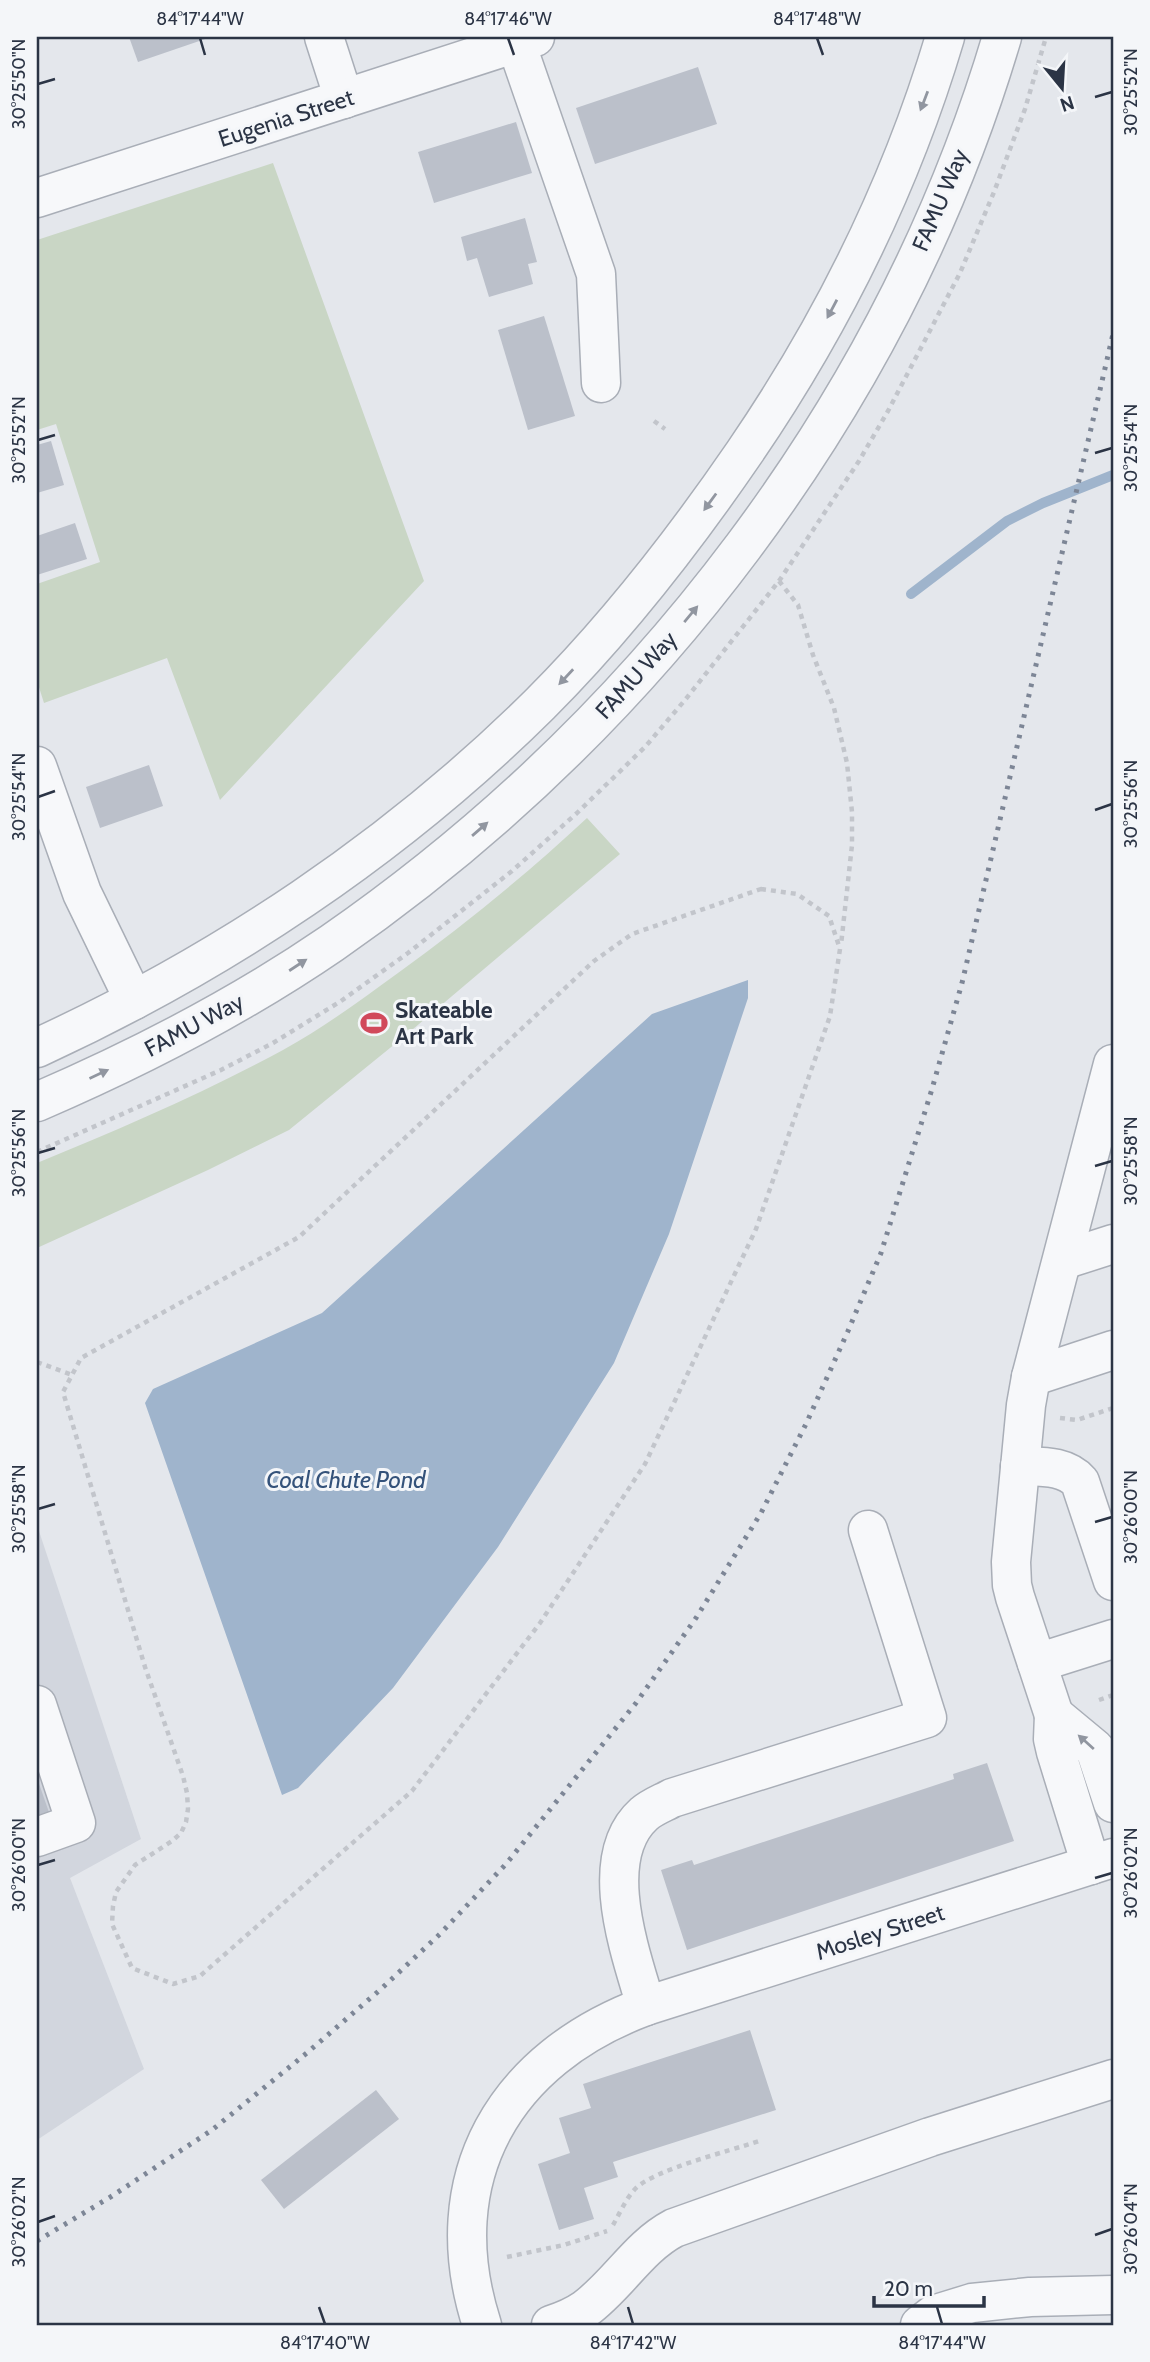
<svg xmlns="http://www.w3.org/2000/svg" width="1150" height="2362" font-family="Cabin,sans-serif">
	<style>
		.built { fill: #d2d6de }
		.green { fill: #c9d6c5 }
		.water { fill: #9fb4cc }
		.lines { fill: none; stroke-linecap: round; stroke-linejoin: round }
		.stream { stroke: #9fb4cc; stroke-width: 10 }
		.building { fill: #bbc0ca }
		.minor-casing { stroke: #a9aeb7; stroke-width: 41 }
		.path { stroke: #c2c5cb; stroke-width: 4.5; stroke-dasharray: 5 5; stroke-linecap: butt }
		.minor { stroke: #f7f8fa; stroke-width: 38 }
		.rail { stroke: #7d8696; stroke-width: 5; stroke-dasharray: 3.5 7; stroke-linecap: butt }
		.oneway { fill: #9196a0 }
		.ticks { fill: none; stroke: #2b3445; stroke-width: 2.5 }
		.labels { text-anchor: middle; stroke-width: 6; stroke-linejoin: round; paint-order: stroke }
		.street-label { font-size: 23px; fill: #2b3445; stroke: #f4f6f9 }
		.poi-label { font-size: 23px; font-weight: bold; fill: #2b3445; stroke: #f4f6f9; text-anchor: start }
		.water-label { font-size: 24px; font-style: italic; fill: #34527a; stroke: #f4f6f9 }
		.neatline { fill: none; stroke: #2b3445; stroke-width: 2.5 }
		.ticks-label { font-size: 18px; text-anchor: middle; fill: #2b3445 }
	</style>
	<rect width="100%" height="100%" fill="#e4e7ec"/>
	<path class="built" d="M 37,1525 L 141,1839 L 70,1878 L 144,2069 L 37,2140 Z"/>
	<g class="green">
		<path d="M 273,163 L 424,581 L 220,800 L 167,658 L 44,703 L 37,681 L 37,584 L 100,562 L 56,424 L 37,430 L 37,240 Z"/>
		<path d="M 587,818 L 620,854 L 406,1035 L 289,1130 L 208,1170 L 37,1248 L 37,1163 C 120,1129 204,1093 283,1050 C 323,1028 361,1000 398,973 C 464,925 527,874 587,818 Z"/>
	</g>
	<path class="water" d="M 748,980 L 748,998 L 669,1234 L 614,1363 L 498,1547 L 393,1688 L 298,1788 L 282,1795 L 145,1403 L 153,1389 L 322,1313 L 652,1014 Z"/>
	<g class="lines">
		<path class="stream" d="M 911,594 L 1007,521 L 1043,503 L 1113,475"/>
	</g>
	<g class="building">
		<path d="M 129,37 L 211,37 L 138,62 Z"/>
		<path d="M 698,67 L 717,124 L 595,164 L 576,108 Z"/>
		<path d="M 516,122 L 532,173 L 434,203 L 418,152 Z"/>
		<path d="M 525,218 L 537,262 L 528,264 L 533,284 L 489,297 L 477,258 L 467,261 L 461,237 Z"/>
		<path d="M 544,316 L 575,416 L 528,430 L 498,330 Z"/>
		<path d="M 51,441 L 64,485 L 37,493 L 37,445 Z"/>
		<path d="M 75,523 L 87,559 L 37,575 L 37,536 Z"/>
		<path d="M 149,765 L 163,806 L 100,828 L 86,787 Z"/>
		<path d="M 987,1763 L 1014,1841 L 687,1950 L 661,1870 L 692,1860 L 694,1865 L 954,1779 L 953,1774 Z"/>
		<path d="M 37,1778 L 51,1818 L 37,1823 Z"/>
		<path d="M 750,2030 L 776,2110 L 613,2162 L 618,2177 L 584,2188 L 594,2219 L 559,2230 L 538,2164 L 570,2153 L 559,2118 L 591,2108 L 583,2084 Z"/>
		<path d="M 376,2090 L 399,2119 L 284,2209 L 261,2180 Z"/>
	</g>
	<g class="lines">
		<g class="minor-casing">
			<g id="minor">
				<path d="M 324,37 L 344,99"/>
				<path d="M 516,43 L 596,274 L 601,383"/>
				<path d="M 37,198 L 535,37"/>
				<path d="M 37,766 L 82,893 L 134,1000"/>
				<path d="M 37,1048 C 222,963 395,848 540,704 C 616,628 683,542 744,453 C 831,326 901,185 945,37"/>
				<path d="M 37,1102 C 139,1058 240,1006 332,943 C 645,726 893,404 1002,37"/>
				<path d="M 1063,1260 L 1113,1244"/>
				<path d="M 1031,1377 L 1113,1350"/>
				<path d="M 1020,1466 C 1041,1467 1065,1465 1080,1482 L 1113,1581"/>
				<path d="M 1037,1663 L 1113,1639"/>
				<path d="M 37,1705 L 76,1823 L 37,1837"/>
				<path d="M 1054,1715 L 1015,1597 L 1012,1585 L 1011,1562 L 1026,1405 L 1031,1377 L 1113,1064"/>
				<path d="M 1091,1865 L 1056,1752 L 1053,1739 L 1054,1715 L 1095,1749 L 1113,1803"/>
				<path d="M 646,2006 C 631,1954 595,1858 644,1814 C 652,1807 663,1803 672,1798 L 927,1718 L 868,1530"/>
				<path d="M 482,2325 C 434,2177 505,2058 646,2006 L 1113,1858"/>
				<path d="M 551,2325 C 563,2321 575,2316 585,2309 C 618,2285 638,2247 674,2228 L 930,2137 L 1113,2079"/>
				<path d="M 920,2325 L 933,2315 L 972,2303 L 1030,2297 L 1113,2295"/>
			</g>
		</g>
		<g class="path">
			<path d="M 654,421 L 665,429"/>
			<path d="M 779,581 L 798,605 L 813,655 L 834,708 L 847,763 L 852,812 L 852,845 L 841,945"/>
			<path d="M 761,889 L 797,894 L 829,916 L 840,949 L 830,1016 L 756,1229 L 645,1464 L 540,1623 L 412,1791 L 200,1976 L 173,1984 L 132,1968 L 112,1924 L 113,1906 L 116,1892 L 135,1865 L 172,1841 L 181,1833 L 186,1822 L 188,1809 L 187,1793 L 183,1776 L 145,1667 L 63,1392 L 81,1358 L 299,1237 L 594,961 L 632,934 Z"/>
			<path d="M 37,1152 L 221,1070 L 273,1043 L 341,1001 L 408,953 L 512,871 L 577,813 L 645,747 L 685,700 L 779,581 L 859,461 L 888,411 L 960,273 L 994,192 L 1025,109 L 1046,37"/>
			<path d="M 37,1362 L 72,1375"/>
			<path d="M 1060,1418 L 1077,1420 L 1113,1408"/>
			<path d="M 1099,1700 L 1113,1695"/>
			<path d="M 613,2225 C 620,2213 626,2198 636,2188 C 656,2169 730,2151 759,2141"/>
			<path d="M 507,2257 L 564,2245 L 607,2231"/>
		</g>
		<use href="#minor" class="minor"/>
		<path class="rail" d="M 37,2241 L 112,2196 L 212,2130 L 308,2052 L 381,1989 L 440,1934 L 506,1864 L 636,1703 L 696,1618 L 761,1513 L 806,1424 L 848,1331 L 881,1253 L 932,1089 L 962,983 L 1113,334"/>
	</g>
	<defs><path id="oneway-solid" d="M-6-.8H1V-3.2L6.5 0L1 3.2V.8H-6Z" transform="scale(1.75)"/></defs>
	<g class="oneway">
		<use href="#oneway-solid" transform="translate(924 101) rotate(111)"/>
		<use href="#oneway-solid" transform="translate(832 309) rotate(118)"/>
		<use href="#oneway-solid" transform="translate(710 502) rotate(126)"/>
		<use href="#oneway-solid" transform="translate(691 614) rotate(-50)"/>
		<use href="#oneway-solid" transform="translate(566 677) rotate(133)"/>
		<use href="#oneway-solid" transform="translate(480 829) rotate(-41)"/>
		<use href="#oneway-solid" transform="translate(298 965) rotate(-33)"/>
		<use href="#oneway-solid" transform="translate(99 1074) rotate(-25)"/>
		<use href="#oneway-solid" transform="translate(1086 1742) rotate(-138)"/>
	</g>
	<path class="ticks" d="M 200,38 L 205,55M 508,38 L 514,55M 817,38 L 823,55M 38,84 L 55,79M 1095,97 L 1112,92M 38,440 L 55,435M 1095,453 L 1112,448M 38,797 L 55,791M 1095,810 L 1112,804M 38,1153 L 55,1148M 1095,1166 L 1112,1161M 38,1509 L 55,1504M 1095,1522 L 1112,1517M 38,1865 L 55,1860M 1095,1878 L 1112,1873M 38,2222 L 55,2216M 1095,2235 L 1112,2229M 319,2307 L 325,2324M 628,2307 L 633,2324M 937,2307 L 942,2324"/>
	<defs>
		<g id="stadium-bare" transform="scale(2.1)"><path d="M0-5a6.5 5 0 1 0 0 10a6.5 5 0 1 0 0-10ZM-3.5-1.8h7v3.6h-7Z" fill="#d1495b" stroke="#f4f6f9" stroke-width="2.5" paint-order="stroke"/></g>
	</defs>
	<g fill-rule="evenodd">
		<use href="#stadium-bare" x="374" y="1023"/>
	</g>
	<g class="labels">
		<g class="street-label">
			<text transform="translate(286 118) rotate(-18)" y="8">Eugenia Street</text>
			<text transform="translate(940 200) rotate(-67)" y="8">FAMU Way</text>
			<text transform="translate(636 675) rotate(-48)" y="8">FAMU Way</text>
			<text transform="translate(194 1025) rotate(-28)" y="8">FAMU Way</text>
			<text transform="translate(880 1932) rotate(-18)" y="8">Mosley Street</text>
		</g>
		<g class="poi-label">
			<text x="395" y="1018">Skateable<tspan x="395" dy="26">Art Park</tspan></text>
		</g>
		<g class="water-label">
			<text x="346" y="1488">Coal Chute Pond</text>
		</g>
	</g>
	<rect width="1150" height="2362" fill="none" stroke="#f4f6f9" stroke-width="77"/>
	<g transform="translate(1062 88) rotate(162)" stroke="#f4f6f9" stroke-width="5" paint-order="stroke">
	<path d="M0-5L12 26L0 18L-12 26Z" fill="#2b3445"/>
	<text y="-10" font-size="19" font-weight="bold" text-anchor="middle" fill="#2b3445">N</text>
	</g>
	<path d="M874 2296v10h110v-10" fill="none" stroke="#2b3445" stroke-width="3.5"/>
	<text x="884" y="2296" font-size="21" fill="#2b3445" stroke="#f4f6f9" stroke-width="5" paint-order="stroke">20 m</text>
	<rect x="38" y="38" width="1074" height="2286" class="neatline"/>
	<g class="ticks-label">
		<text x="200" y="25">84°17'44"W</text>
		<text x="508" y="25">84°17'46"W</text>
		<text x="817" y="25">84°17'48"W</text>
		<text transform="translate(19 84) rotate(-90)" y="6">30°25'50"N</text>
		<text transform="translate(1131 92) rotate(-90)" y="6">30°25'52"N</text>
		<text transform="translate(19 440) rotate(-90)" y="6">30°25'52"N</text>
		<text transform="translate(1131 448) rotate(-90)" y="6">30°25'54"N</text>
		<text transform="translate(19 797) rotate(-90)" y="6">30°25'54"N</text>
		<text transform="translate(1131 804) rotate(-90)" y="6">30°25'56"N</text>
		<text transform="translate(19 1153) rotate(-90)" y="6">30°25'56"N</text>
		<text transform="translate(1131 1161) rotate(-90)" y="6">30°25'58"N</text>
		<text transform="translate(19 1509) rotate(-90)" y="6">30°25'58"N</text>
		<text transform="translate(1131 1517) rotate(-90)" y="6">30°26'00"N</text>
		<text transform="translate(19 1865) rotate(-90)" y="6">30°26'00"N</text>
		<text transform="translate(1131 1873) rotate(-90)" y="6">30°26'02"N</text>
		<text transform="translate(19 2222) rotate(-90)" y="6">30°26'02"N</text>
		<text transform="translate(1131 2229) rotate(-90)" y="6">30°26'04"N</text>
		<text x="325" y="2349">84°17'40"W</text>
		<text x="633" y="2349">84°17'42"W</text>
		<text x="942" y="2349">84°17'44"W</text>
	</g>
</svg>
